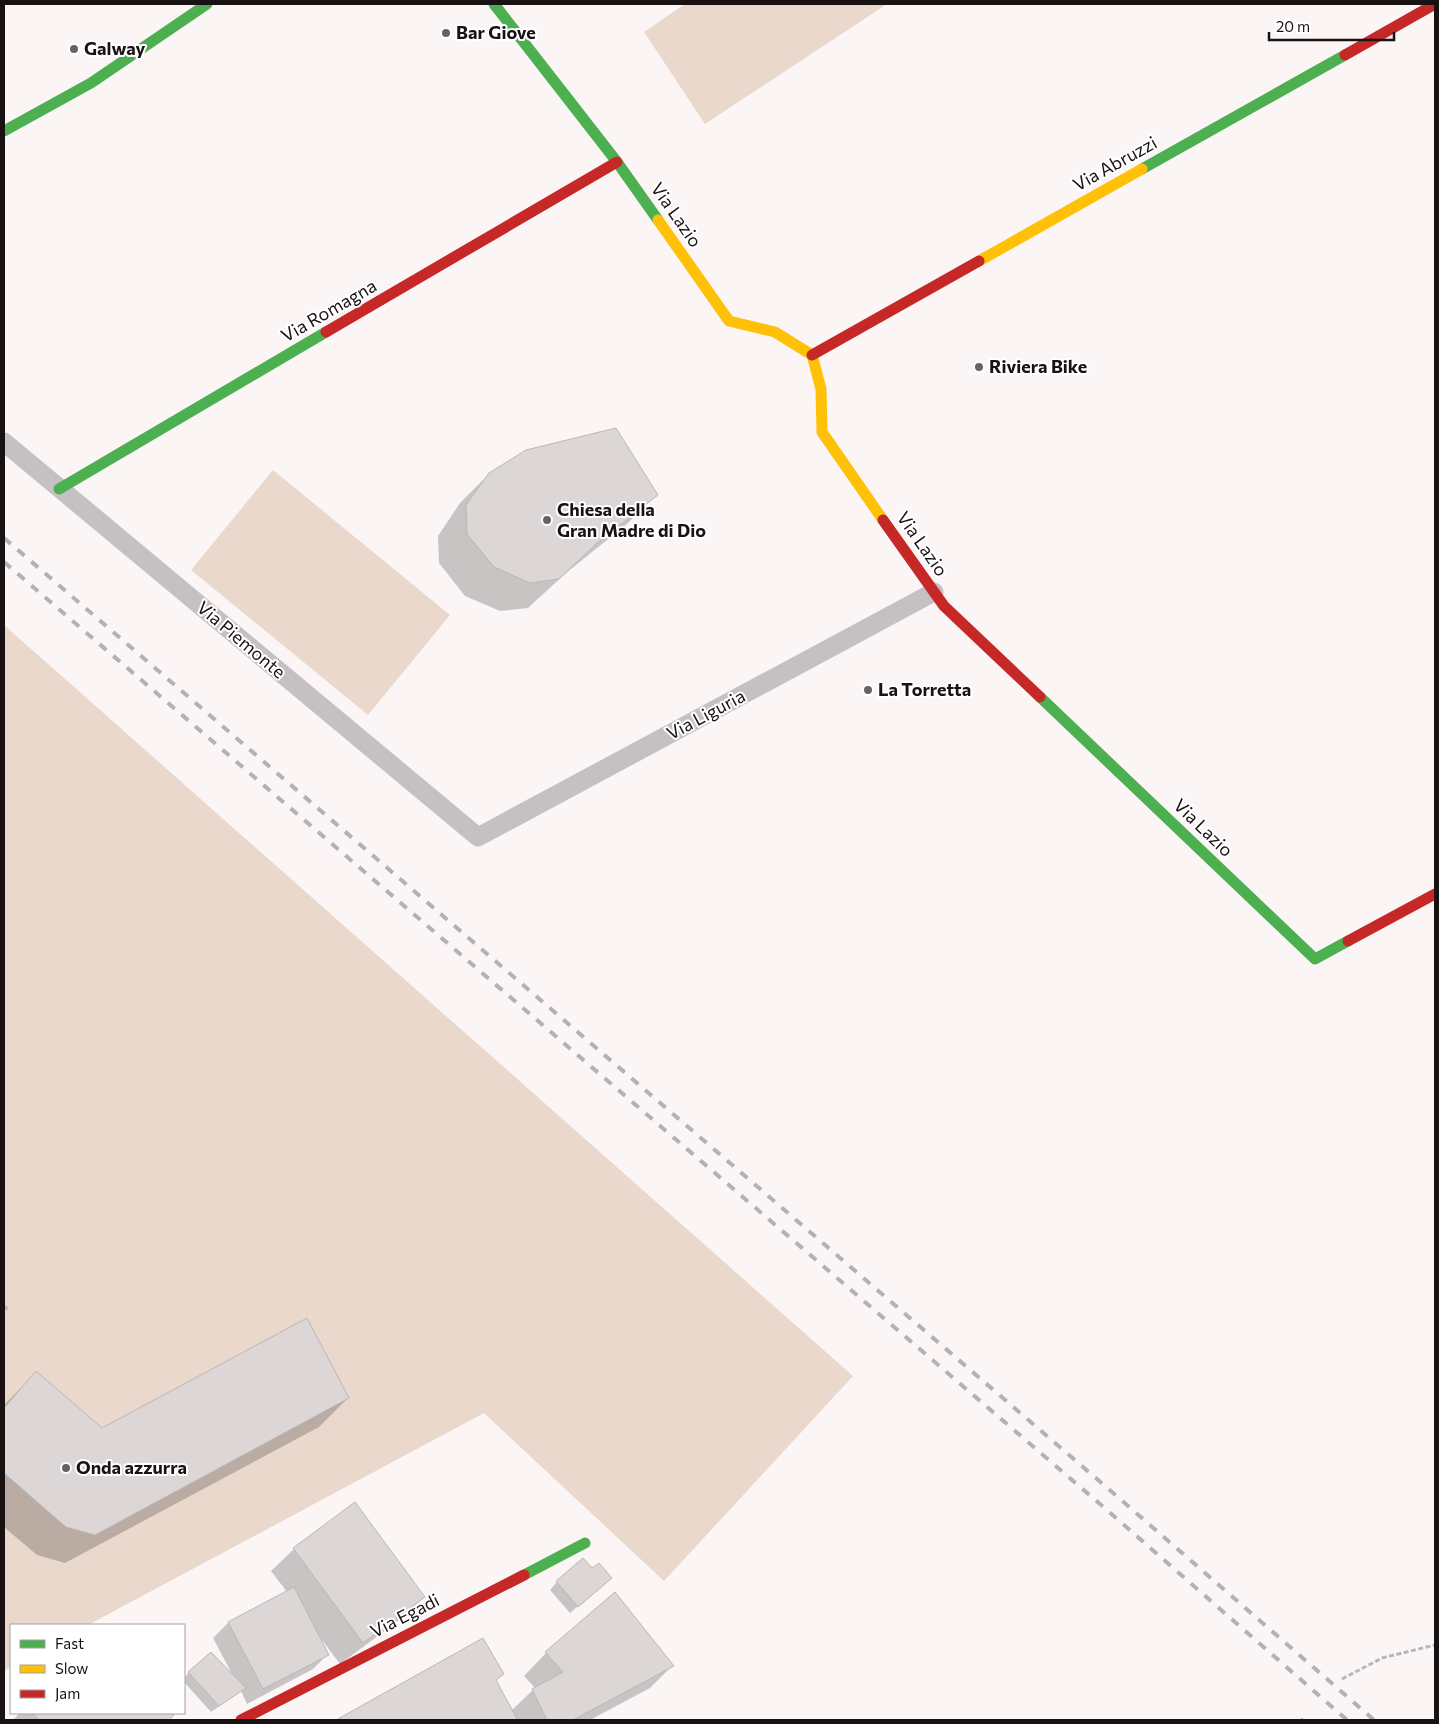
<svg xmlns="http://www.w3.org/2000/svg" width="1439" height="1724" font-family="Commissioner,sans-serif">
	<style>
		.green { fill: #e9d8cb }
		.shadow { fill: #0003 }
		.building { fill: #dcd6d6; stroke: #bcb6b6 }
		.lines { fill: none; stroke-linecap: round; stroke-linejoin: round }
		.path { stroke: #bab5b8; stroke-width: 3; stroke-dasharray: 5 2.5; stroke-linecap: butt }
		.lane { stroke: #c5c0c4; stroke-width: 19 }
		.fast { stroke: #4caf50; stroke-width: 11 }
		.slow { stroke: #ffc107; stroke-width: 11 }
		.jam { stroke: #c62828; stroke-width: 11 }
		.rail { stroke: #b5b0b3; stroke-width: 4; stroke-dasharray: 9 9; stroke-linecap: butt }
		.poi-dot { fill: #686162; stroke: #fff; stroke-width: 2 }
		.labels { text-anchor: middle; stroke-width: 4; stroke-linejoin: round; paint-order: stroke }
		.poi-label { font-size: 18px; font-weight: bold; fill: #191213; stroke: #fff; text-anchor: start }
		.street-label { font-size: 18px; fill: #191213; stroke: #fff }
	</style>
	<rect width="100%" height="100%" fill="#fbf5f6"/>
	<g class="green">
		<path d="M 685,4 L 887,4 L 705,124 L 644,32 Z"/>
		<path d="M 273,470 L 450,615 L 368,715 L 191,570 Z"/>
		<path d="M 4,625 L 853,1376 L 664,1581 L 484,1413 L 88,1625 L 11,1625 L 11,1667 L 4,1671 Z"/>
	</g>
	<g class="shadow">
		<path d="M 489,474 L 656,495 L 627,524 L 566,573 L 528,608 L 500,611 L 465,596 L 439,563 L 438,536 L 460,503 Z"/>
		<path d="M 36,1373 L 102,1429 L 348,1398 L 319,1427 L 65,1563 L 37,1555 L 4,1527 L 4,1405 Z"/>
		<path d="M 355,1504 L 424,1597 L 401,1619 L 340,1664 L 322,1640 L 320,1640 L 328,1654 L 313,1669 L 247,1704 L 241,1691 L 211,1712 L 184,1682 L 184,1678 L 189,1673 L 232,1674 L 213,1638 L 228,1623 L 287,1592 L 271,1571 L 294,1549 Z"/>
		<path d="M 557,1582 L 603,1585 L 570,1613 L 550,1590 Z"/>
		<path d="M 615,1594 L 672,1666 L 650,1688 L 590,1720 L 339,1720 L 483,1640 L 502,1674 L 495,1681 L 511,1711 L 535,1688 L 524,1676 L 546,1653 Z"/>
		<path d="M 20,1713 L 169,1713 L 172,1715 L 167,1720 L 13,1720 Z"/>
	</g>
	<g class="building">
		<path d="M 616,428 L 658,495 L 596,544 L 559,579 L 530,583 L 494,567 L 467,534 L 466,505 L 489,473 L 526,450 Z"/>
		<path d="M 307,1318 L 349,1398 L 95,1535 L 66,1527 L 4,1473 L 4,1408 L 36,1371 L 102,1428 Z"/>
		<path d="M 355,1502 L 425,1597 L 363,1643 L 293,1548 Z"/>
		<path d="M 583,1558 L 592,1568 L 599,1563 L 612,1578 L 578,1607 L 556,1581 Z"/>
		<path d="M 294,1587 L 329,1655 L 263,1689 L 228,1622 Z"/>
		<path d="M 615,1592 L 674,1666 L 573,1720 L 547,1720 L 532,1689 L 563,1672 L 545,1652 Z"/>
		<path d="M 483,1638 L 504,1674 L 496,1680 L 517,1719 L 515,1720 L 336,1720 Z"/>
		<path d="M 211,1652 L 246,1688 L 219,1706 L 188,1672 Z"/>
		<path d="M 33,1713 L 171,1713 L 174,1715 L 169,1720 L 39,1720 Z"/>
	</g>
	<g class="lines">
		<g class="path">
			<path d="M 4,1306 L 8,1310"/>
			<path d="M 1342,1679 L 1382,1658 L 1435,1645"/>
			<path d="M 1301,1720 L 1303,1719"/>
		</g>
		<path class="lane" d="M 4,442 L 478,837 L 934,592"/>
		<g class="fast">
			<path d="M 494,4 L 617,162 L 658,220"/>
			<path d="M 4,131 L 91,83 L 207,4"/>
			<path d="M 1142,169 L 1345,55"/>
			<path d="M 59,489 L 326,332"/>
			<path d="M 1040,697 L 1315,959 L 1348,941"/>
			<path d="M 524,1575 L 585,1543"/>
		</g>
		<g class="slow">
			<path d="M 658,220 L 729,321 L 775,332 L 812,355 L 821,389 L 822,432 L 883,520"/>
			<path d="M 979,261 L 1142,169"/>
		</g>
		<g class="jam">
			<path d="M 1345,55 L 1435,4"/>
			<path d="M 326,332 L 617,162"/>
			<path d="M 812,355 L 979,261"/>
			<path d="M 883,520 L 944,606 L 1040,697"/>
			<path d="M 1348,941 L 1435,894"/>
			<path d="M 241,1720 L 524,1575"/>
		</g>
		<g class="rail">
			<path d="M 4,538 L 1112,1492 L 1374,1720"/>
			<path d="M 4,562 L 1100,1504 L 1347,1720"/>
		</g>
	</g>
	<g class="poi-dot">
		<circle cx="446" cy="33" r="5"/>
		<circle cx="74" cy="49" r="5"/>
		<circle cx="979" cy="367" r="5"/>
		<circle cx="547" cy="520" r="5"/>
		<circle cx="868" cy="690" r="5"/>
		<circle cx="66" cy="1468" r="5"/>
	</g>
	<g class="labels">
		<g class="poi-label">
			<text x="456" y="39">Bar Giove</text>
			<text x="84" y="55">Galway</text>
			<text x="989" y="373">Riviera Bike</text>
			<text x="557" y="516">Chiesa della<tspan x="557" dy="21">Gran Madre di Dio</tspan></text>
			<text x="878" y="696">La Torretta</text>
			<text x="76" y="1474">Onda azzurra</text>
		</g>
		<g class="street-label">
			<text transform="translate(1115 164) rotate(-29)" y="6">Via Abruzzi</text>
			<text transform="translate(676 215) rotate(55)" y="6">Via Lazio</text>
			<text transform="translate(329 311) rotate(-30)" y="6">Via Romagna</text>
			<text transform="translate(922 544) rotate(55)" y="6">Via Lazio</text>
			<text transform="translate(241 640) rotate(40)" y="6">Via Piemonte</text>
			<text transform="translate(706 715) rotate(-28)" y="6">Via Liguria</text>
			<text transform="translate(1203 828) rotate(44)" y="6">Via Lazio</text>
			<text transform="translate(405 1616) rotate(-27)" y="6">Via Egadi</text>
		</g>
	</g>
	<rect width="1439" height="1724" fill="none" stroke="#191213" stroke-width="10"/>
	<rect x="10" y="1624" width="175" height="90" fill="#ffffff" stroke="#a3a0a1"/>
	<rect x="20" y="1640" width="25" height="8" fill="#4caf50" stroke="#a3a0a1"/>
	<text x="55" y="1649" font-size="15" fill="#191213">Fast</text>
	<rect x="20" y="1665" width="25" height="8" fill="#ffc107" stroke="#a3a0a1"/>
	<text x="55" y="1674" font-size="15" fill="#191213">Slow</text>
	<rect x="20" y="1690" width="25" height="8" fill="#c62828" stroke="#a3a0a1"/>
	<text x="55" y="1699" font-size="15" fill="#191213">Jam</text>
	<path d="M1269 32v8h125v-8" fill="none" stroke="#191213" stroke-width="2.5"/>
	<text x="1276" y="32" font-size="15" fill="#191213" stroke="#ffffff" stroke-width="4" paint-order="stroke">20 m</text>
</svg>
